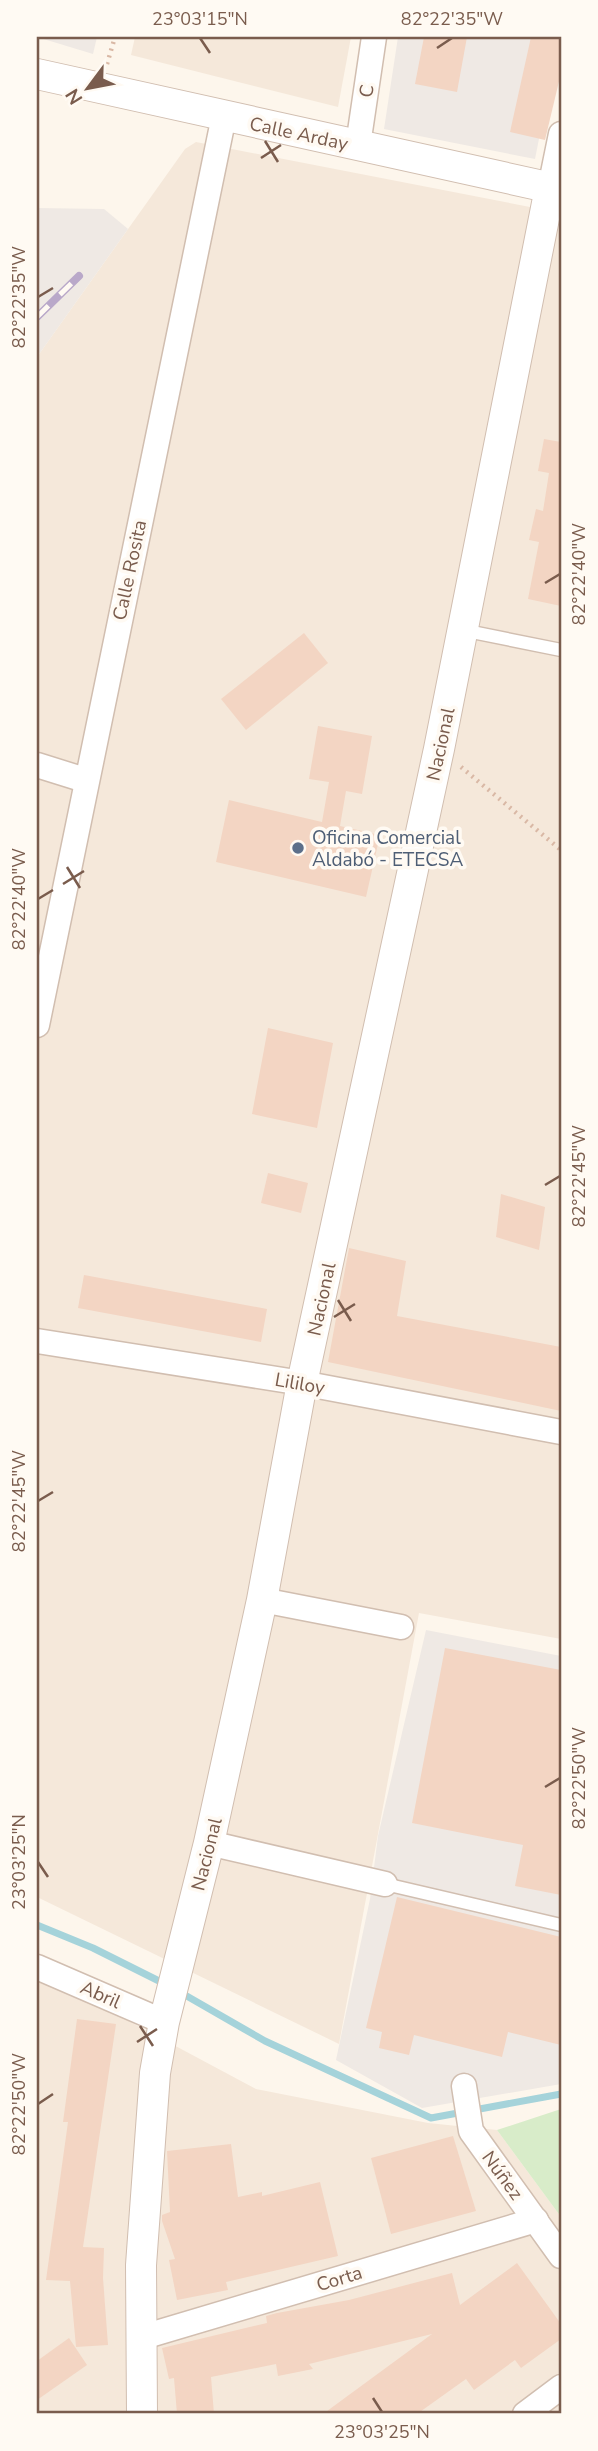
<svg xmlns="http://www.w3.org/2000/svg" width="598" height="2451" font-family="'Nunito Sans',sans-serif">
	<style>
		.residential { fill: #f5e8da }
		.industrial { fill: #efe9e4 }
		.green { fill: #d8ecc9 }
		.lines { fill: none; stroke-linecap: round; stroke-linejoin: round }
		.stream { stroke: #a5d3da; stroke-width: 7 }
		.building { fill: #f3d5c3 }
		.service-casing { stroke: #d1beb0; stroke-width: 15 }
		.minor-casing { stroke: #d1beb0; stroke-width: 27 }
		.tertiary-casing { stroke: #d1beb0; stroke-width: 32 }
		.path { stroke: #d9b8a5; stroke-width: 4.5; stroke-dasharray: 2 5; stroke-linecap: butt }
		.service { stroke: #fff; stroke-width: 12 }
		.minor { stroke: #fff; stroke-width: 24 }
		.tertiary { stroke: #fff; stroke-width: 30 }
		.rail-casing { stroke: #b9a8c9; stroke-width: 8 }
		.rail { stroke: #fffaf3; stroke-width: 5; stroke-dasharray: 16; stroke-linecap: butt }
		.ticks { fill: none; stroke: #7a5c4d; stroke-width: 2.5 }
		.service-dot { fill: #5c6f8a; stroke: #fffaf3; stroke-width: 2.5 }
		.labels { text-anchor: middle; stroke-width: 7; stroke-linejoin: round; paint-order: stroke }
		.street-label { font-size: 19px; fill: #7a5c4d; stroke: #fffaf3 }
		.service-label { font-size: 19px; fill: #4e5e75; stroke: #fffaf3; text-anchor: start }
		.neatline { fill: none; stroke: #7a5c4d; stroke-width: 2.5 }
		.ticks-label { font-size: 18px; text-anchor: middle; fill: #7a5c4d }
	</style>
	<rect width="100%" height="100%" fill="#fdf6ec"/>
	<g class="residential">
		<path d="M 135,37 L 351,37 L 338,107 L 131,55 Z"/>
		<path d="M 196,142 L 561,213 L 561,1639 L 419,1613 L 339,2044 L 37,1897 L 37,357 L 185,149 Z"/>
		<path d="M 37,1972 L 256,2089 L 428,2123 L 497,2130 L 561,2217 L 561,2414 L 37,2414 Z"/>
	</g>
	<g class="industrial">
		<path d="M 37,37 L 97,37 L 93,54 Z"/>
		<path d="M 398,37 L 559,37 L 535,159 L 384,129 Z"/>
		<path d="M 37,208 L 104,209 L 128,229 L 37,357 Z"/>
		<path d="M 426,1630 L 561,1656 L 561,2084 L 422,2108 L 336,2060 L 370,1899 L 378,1836 Z"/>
	</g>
	<path class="green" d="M 561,2109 L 561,2217 L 497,2130 Z"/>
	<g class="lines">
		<g class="stream">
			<path d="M 37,1925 L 93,1948 L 165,1984"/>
			<path d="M 178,1991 L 265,2041 L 431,2118 L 561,2094"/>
		</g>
	</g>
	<g class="building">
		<path d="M 424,37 L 467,37 L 457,92 L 415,84 Z"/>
		<path d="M 531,37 L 561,37 L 561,73 L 545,140 L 510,132 Z"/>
		<path d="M 544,439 L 561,442 L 561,606 L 528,599 L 539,542 L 529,540 L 536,509 L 543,511 L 549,473 L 538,471 Z"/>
		<path d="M 304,633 L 328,663 L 246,730 L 221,699 Z"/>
		<path d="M 318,726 L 372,736 L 362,794 L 346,791 L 340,826 L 380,835 L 366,897 L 216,862 L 229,800 L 322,822 L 329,782 L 309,779 Z"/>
		<path d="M 268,1028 L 333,1043 L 317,1128 L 252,1114 Z"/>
		<path d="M 268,1173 L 308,1183 L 301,1213 L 261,1203 Z"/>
		<path d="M 501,1194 L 545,1207 L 539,1250 L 496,1237 Z"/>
		<path d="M 349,1248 L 406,1261 L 397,1316 L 561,1347 L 561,1411 L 328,1362 Z"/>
		<path d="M 84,1275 L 267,1309 L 261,1342 L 78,1308 Z"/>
		<path d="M 445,1648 L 561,1670 L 561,1895 L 515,1886 L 523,1845 L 412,1823 Z"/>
		<path d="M 397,1897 L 561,1937 L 561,2045 L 508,2032 L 502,2057 L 414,2035 L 409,2055 L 379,2048 L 382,2032 L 366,2028 Z"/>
		<path d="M 77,2019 L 116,2024 L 83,2247 L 104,2248 L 103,2278 L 108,2345 L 76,2347 L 70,2281 L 46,2280 L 68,2122 L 63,2122 Z"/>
		<path d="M 453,2136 L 476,2211 L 391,2234 L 371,2158 Z"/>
		<path d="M 231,2144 L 238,2197 L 262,2192 L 262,2196 L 320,2182 L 338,2256 L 226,2282 L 228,2290 L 177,2300 L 169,2260 L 175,2259 L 162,2221 L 162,2215 L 170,2212 L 167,2151 Z"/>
		<path d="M 517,2263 L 561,2324 L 561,2339 L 521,2368 L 515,2360 L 474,2390 L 466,2379 L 417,2414 L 323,2414 L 432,2334 L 309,2364 L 313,2369 L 278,2376 L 276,2364 L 211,2377 L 214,2414 L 177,2414 L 174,2378 L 169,2379 L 162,2348 L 267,2323 L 266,2316 L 277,2313 L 349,2300 L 452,2273 L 460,2305 Z"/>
		<path d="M 69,2338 L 87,2365 L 37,2400 L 37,2361 Z"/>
	</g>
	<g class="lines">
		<g class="service-casing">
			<g id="service">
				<path d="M 462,630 L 561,650"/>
				<path d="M 385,1884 L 561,1925"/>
			</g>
		</g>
		<g class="minor-casing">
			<g id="minor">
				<path d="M 358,145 L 374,37"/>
				<path d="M 550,188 L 561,134"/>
				<path d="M 37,765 L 85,780"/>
				<path d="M 37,1025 L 224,116"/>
				<path d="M 37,1341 L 302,1383 L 561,1432"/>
				<path d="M 262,1600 L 401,1627"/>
				<path d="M 209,1843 L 385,1884"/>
				<path d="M 37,1967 L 164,2022"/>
				<path d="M 464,2086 L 471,2131 L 561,2256"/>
				<path d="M 143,2337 L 536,2220"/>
				<path d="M 525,2414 L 561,2387"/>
			</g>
		</g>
		<g class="tertiary-casing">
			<g id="tertiary">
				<path d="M 37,74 L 561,190"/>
				<path d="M 142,2414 L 141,2265 L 155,2073 L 164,2022 L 209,1843 L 262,1600 L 302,1383 L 439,749 L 550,188"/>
			</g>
		</g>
		<g class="path">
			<path d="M 107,64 L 115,37"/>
			<path d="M 461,767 L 561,850"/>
		</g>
		<use href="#service" class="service"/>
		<use href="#minor" class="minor"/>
		<use href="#tertiary" class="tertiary"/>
		<g class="rail-casing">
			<path id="rail" d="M 37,317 L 79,276"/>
		</g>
		<use href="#rail" class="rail"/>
	</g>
	<path class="ticks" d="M 200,38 L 210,53M 437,48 L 452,38M 265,141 L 278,162M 261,158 L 281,145M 38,297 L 53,288M 545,583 L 560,574M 67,867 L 80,888M 63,884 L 84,871M 38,899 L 53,890M 545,1185 L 560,1176M 338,1300 L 351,1321M 334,1317 L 355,1304M 38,1501 L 53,1492M 545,1787 L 560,1778M 38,1862 L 48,1877M 140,2026 L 153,2046M 137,2042 L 157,2029M 38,2104 L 53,2094M 373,2398 L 382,2412"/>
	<circle class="service-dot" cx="298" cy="848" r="7"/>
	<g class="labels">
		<g class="street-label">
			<text transform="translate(366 91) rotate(-82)" y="7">C</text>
			<text transform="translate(299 133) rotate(12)" y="7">Calle Arday</text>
			<text transform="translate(129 570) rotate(-78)" y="7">Calle Rosita</text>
			<text transform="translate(440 744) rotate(-78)" y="7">Nacional</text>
			<text transform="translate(321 1299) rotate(-78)" y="7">Nacional</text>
			<text transform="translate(300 1383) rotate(10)" y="7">Lililoy</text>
			<text transform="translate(206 1854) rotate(-76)" y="7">Nacional</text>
			<text transform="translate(101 1994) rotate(24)" y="7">Abril</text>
			<text transform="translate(503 2175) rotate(54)" y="7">Núñez</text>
			<text transform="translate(339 2278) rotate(-17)" y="7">Corta</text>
		</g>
		<g class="service-label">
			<text x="312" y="844">Oficina Comercial<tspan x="312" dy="22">Aldabó - ETECSA</tspan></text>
		</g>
	</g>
	<rect width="598" height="2451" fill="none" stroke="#fffaf3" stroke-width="77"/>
	<g transform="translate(88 88) rotate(238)" stroke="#fffaf3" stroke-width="5" paint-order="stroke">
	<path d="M0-5L12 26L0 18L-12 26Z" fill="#7a5c4d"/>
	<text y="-10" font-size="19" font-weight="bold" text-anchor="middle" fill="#7a5c4d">N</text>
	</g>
	<rect x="38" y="38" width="522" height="2374" class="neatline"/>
	<g class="ticks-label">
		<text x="200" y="25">23°03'15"N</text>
		<text x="452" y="25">82°22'35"W</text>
		<text transform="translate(19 297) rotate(-90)" y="6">82°22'35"W</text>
		<text transform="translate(579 574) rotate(-90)" y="6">82°22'40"W</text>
		<text transform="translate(19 899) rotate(-90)" y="6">82°22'40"W</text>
		<text transform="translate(579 1176) rotate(-90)" y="6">82°22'45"W</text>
		<text transform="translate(19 1501) rotate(-90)" y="6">82°22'45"W</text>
		<text transform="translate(579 1778) rotate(-90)" y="6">82°22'50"W</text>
		<text transform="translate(19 1862) rotate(-90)" y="6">23°03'25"N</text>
		<text transform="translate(19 2104) rotate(-90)" y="6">82°22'50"W</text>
		<text x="382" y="2438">23°03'25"N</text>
	</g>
</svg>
